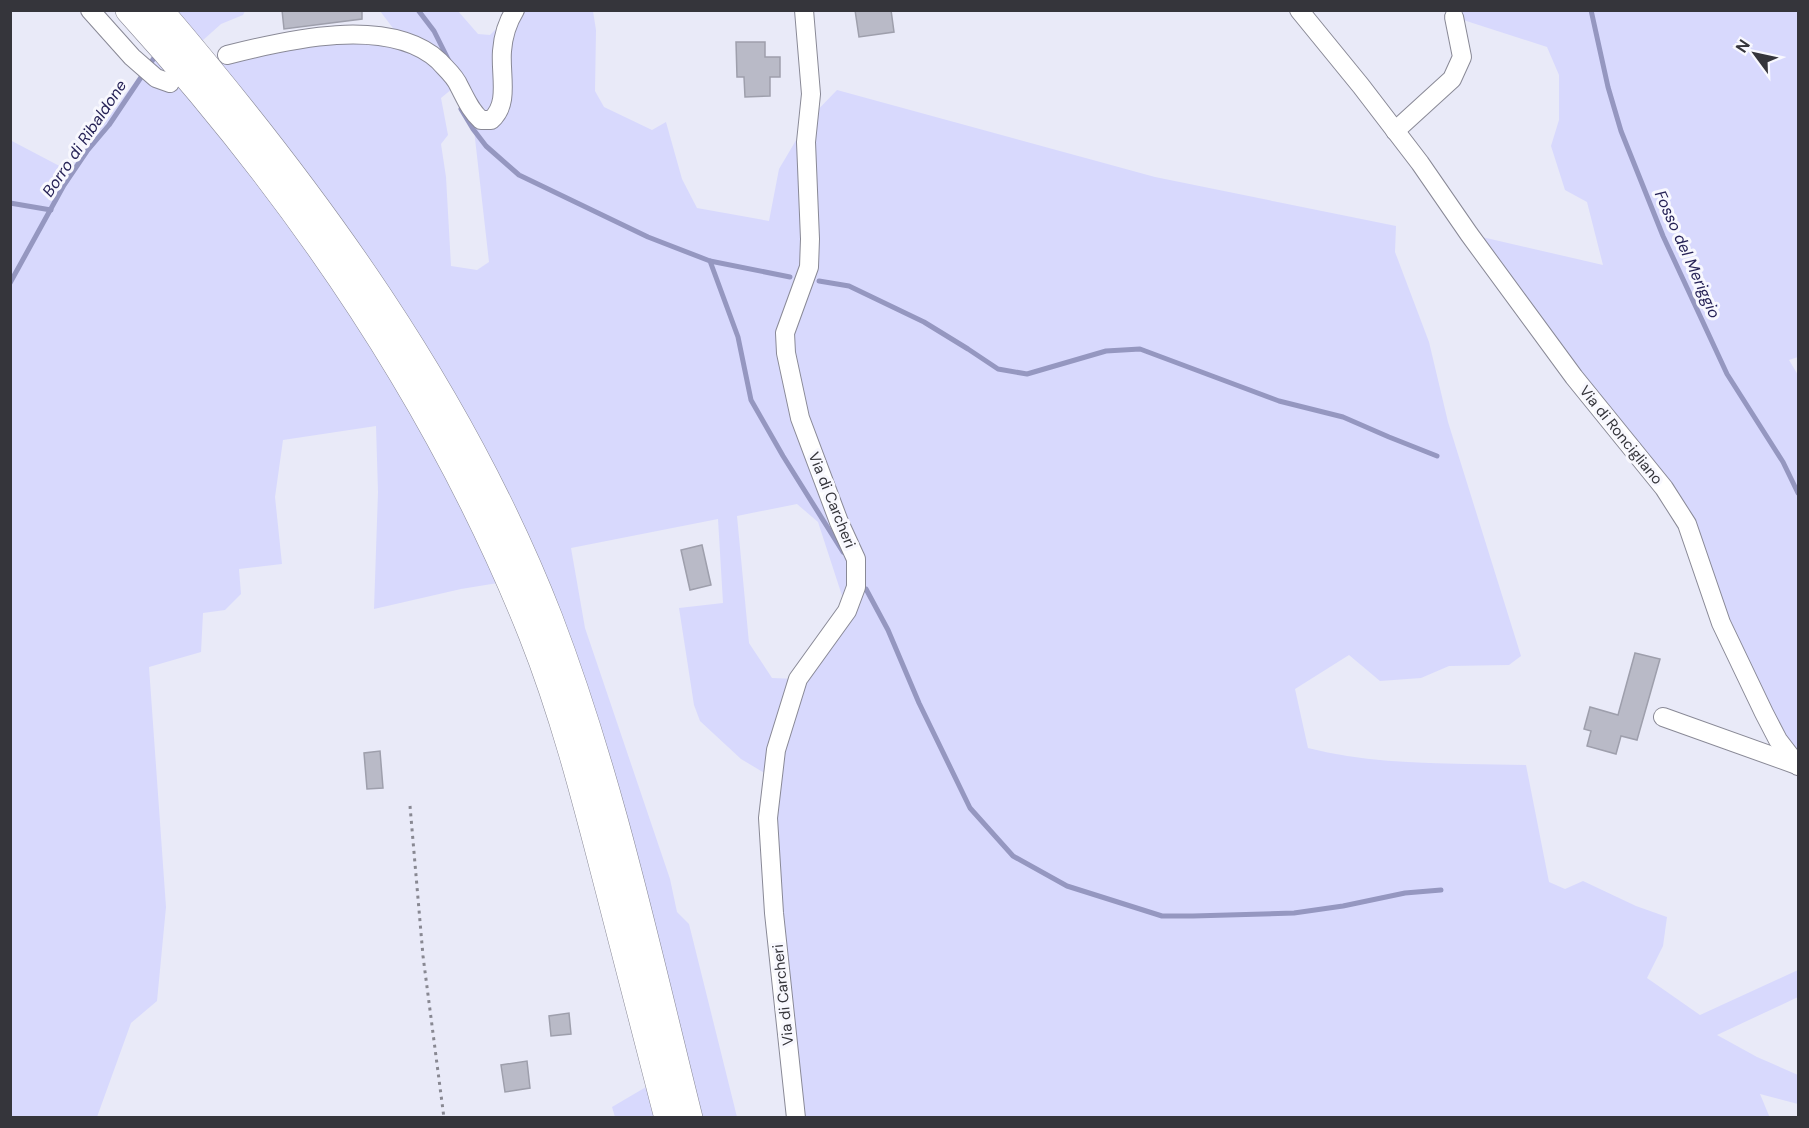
<svg xmlns="http://www.w3.org/2000/svg" width="1809" height="1128" font-family="'DM Sans',sans-serif">
	<style>
		.green { fill: #d8d9fd; fill-rule: evenodd }
		.lines { fill: none; stroke-linecap: round; stroke-linejoin: round }
		.stream { stroke: #9597c0; stroke-width: 5 }
		.building { fill: #b9bac7; stroke: #9e9fac; stroke-width: 1.5 }
		.minor-casing { stroke: #898996; stroke-width: 20 }
		.highway-casing { stroke: #898996; stroke-width: 28 }
		.path { stroke: #888892; stroke-width: 3; stroke-dasharray: 3 4.5; stroke-linecap: butt }
		.minor { stroke: #fff; stroke-width: 18 }
		.highway { stroke: #fff; stroke-width: 27 }
		.labels { text-anchor: middle; stroke-width: 6; stroke-linejoin: round; paint-order: stroke }
		.street-label { font-size: 15px; fill: #35353b; stroke: #f8f8fe }
		.water-label { font-size: 16px; font-style: italic; fill: #262256; stroke: #f8f8fe }
	</style>
	<rect width="100%" height="100%" fill="#e9eaf8"/>
	<g class="green">
		<path d="M 159,11 L 245,11 L 243,15 L 221,24 L 193,49 Z"/>
		<path d="M 380,11 L 458,11 L 478,34 L 490,35 L 514,11 L 593,11 L 596,30 L 595,91 L 604,107 L 652,130 L 666,122 L 682,179 L 697,208 L 769,221 L 779,169 L 808,120 L 837,90 L 1155,177 L 1396,226 L 1395,252 L 1429,342 L 1448,422 L 1521,656 L 1509,665 L 1449,666 L 1421,678 L 1380,681 L 1349,655 L 1295,689 L 1308,748 C 1378,766 1453,763 1526,765 L 1549,882 L 1565,889 L 1583,881 L 1636,906 L 1667,917 L 1663,946 L 1647,978 L 1700,1015 L 1798,970 L 1798,997 L 1717,1035 L 1757,1057 L 1798,1075 L 1798,1104 L 1760,1094 L 1770,1118 L 796,1117 L 773,778 L 741,759 L 700,721 L 694,705 L 679,608 L 723,603 L 718,519 L 571,548 L 585,628 L 670,879 L 677,912 L 689,924 L 737,1117 L 689,1117 L 572,684 L 206,65 L 227,55 L 277,42 L 402,40 ZM 458,84 L 472,112 L 489,262 L 477,270 L 451,266 L 446,177 L 441,144 L 448,135 L 441,98 ZM 797,504 L 818,522 L 847,611 L 798,679 L 772,678 L 749,643 L 737,516 Z"/>
		<path d="M 1452,11 L 1798,11 L 1798,357 L 1789,360 L 1798,375 L 1798,766 L 1778,740 L 1687,524 L 1469,234 L 1603,265 L 1587,202 L 1565,190 L 1551,146 L 1559,120 L 1559,75 L 1547,47 L 1454,17 Z"/>
		<path d="M 164,52 L 324,253 L 510,581 L 461,589 L 374,609 L 378,492 L 376,426 L 283,440 L 275,497 L 282,564 L 239,569 L 241,594 L 225,610 L 203,613 L 201,652 L 149,667 L 166,907 L 157,1001 L 131,1023 L 97,1117 L 11,1117 L 10,140 L 69,171 L 137,79 Z"/>
		<path d="M 658,1080 L 668,1117 L 615,1117 L 612,1107 Z"/>
	</g>
	<g class="lines">
		<g class="stream">
			<path d="M 418,10 L 434,31 L 451,65"/>
			<path d="M 1591,10 L 1608,87 L 1621,131 L 1663,236 L 1727,374 L 1783,462 L 1798,493"/>
			<path d="M 461,109 L 473,129 L 486,146 L 519,175 L 648,237 L 710,261 L 790,277"/>
			<path d="M 10,203 L 51,210"/>
			<path d="M 710,261 L 738,337 L 751,400 L 783,456 L 843,552"/>
			<path d="M 819,281 L 849,286 L 924,322 L 968,349 L 998,369 L 1027,374 L 1106,351 L 1140,349 L 1279,401 L 1343,417 L 1389,437 L 1437,456"/>
			<path d="M 10,283 L 64,185 L 87,151 L 109,125 L 156,55"/>
			<path d="M 866,589 L 888,630 L 919,703 L 970,808 L 1013,856 L 1067,886 L 1162,916 L 1193,916 L 1294,913 L 1343,906 L 1405,893 L 1441,890"/>
		</g>
	</g>
	<g class="building">
		<path d="M 282,10 L 362,10 L 362,19 L 284,29 Z"/>
		<path d="M 855,10 L 891,10 L 894,32 L 859,37 Z"/>
		<path d="M 736,42 L 765,42 L 765,57 L 780,57 L 780,77 L 770,77 L 770,96 L 745,97 L 744,77 L 737,77 Z"/>
		<path d="M 702,545 L 711,585 L 690,590 L 681,550 Z"/>
		<path d="M 1635,653 L 1660,659 L 1637,740 L 1621,736 L 1616,754 L 1587,746 L 1591,731 L 1584,729 L 1590,707 L 1618,715 Z"/>
		<path d="M 380,751 L 383,788 L 367,789 L 364,753 Z"/>
		<path d="M 569,1013 L 571,1034 L 551,1036 L 549,1016 Z"/>
		<path d="M 527,1061 L 530,1088 L 505,1092 L 501,1065 Z"/>
	</g>
	<g class="lines">
		<g class="minor-casing">
			<g id="minor">
				<path d="M 90,10 L 132,57 L 156,78 L 170,83"/>
				<path d="M 1299,10 L 1361,86 L 1420,163 L 1469,234 L 1574,377 L 1664,488 L 1687,524 L 1721,623 L 1764,713 L 1778,740 L 1798,766"/>
				<path d="M 227,55 C 286,40 389,15 439,61 C 446,69 455,76 459,86 C 466,99 470,110 481,120 L 491,120 C 510,104 500,75 502,51 C 503,37 507,23 515,10"/>
				<path d="M 1395,131 L 1452,79 L 1462,57 L 1454,17"/>
				<path d="M 1663,717 L 1797,765"/>
				<path d="M 796,1118 L 774,913 L 768,818 L 776,750 L 798,679 L 847,611 L 856,587 L 856,559 L 839,522 L 800,418 L 786,353 L 785,333 L 809,267 L 810,239 L 806,142 L 811,94 L 804,10"/>
			</g>
		</g>
		<g class="highway-casing">
			<g id="highway">
				<path d="M 129,10 C 296,194 440,403 532,634 C 563,712 584,793 605,874 C 626,955 647,1036 668,1118"/>
				<path d="M 159,10 C 316,194 461,392 549,618 C 611,780 647,950 689,1118"/>
			</g>
		</g>
		<path class="path" d="M 410,806 L 423,956 L 444,1118"/>
		<use href="#minor" class="minor"/>
		<use href="#highway" class="highway"/>
	</g>
	<g class="labels">
		<g class="street-label">
			<text transform="translate(1621 435) rotate(51)" y="5">Via di Roncigliano</text>
			<text transform="translate(832 500) rotate(68)" y="5">Via di Carcheri</text>
			<text transform="translate(783 995) rotate(-96)" y="5">Via di Carcheri</text>
		</g>
		<g class="water-label">
			<text transform="translate(84 138) rotate(-56)" y="6">Borro di Ribaldone</text>
			<text transform="translate(1688 254) rotate(66)" y="6">Fosso del Meriggio</text>
		</g>
	</g>
	<rect width="1809" height="1128" fill="none" stroke="#35353b" stroke-width="24"/>
	<g transform="translate(1755 54) rotate(303)" stroke="#f8f8fe" stroke-width="4.5" paint-order="stroke">
	<path d="M0-4.5L10 22L0 15L-10 22Z" fill="#35353b"/>
	<text y="-9" font-size="16" font-weight="bold" text-anchor="middle" fill="#35353b">N</text>
	</g>
</svg>
